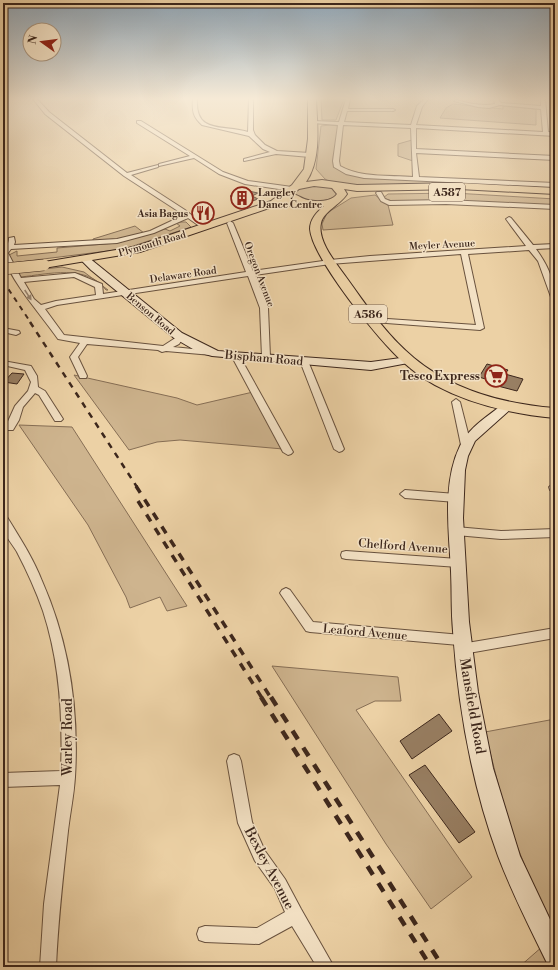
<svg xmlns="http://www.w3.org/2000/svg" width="558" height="970" font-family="'Libre Bodoni',serif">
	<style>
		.green { fill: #ceb48e; stroke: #866e55 }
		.building { fill: #987f63; stroke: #3d271c }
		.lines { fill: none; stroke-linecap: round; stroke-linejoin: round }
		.street-casing { stroke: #69523e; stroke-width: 2 }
		.secondary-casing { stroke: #3d271c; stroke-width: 2 }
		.primary-casing { stroke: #3d271c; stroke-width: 2 }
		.street { fill: #f3e1c4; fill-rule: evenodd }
		.secondary { fill: #f3e1c4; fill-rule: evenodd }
		.primary { fill: #ecd1a5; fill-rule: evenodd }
		.rail-far3 { stroke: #3d271c; stroke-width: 2; stroke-dasharray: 5 5; stroke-linecap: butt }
		.rail-far2 { stroke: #3d271c; stroke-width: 2.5; stroke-dasharray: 6 6; stroke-linecap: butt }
		.rail-far1 { stroke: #3d271c; stroke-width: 3.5; stroke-dasharray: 8 8; stroke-linecap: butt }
		.rail { stroke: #3d271c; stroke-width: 4.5; stroke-dasharray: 10 10; stroke-linecap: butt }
		.primary-bridge-casing { stroke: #3d271c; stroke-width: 12; stroke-linecap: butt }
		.primary-bridge { stroke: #ecd1a5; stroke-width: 11 }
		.oneway { fill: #988470 }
		.labels { text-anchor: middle; stroke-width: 3; stroke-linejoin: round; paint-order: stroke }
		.far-poi-label { font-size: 10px; font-weight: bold; fill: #3d271c; stroke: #f3e1c4; text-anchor: start }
		.far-street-label { font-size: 10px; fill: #3d271c; stroke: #f3e1c4 }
		.shield { fill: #f3e1c4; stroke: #745f4e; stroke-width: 1 }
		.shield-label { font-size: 11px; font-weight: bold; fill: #3d271c }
		.street-label { font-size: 12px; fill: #3d271c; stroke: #f3e1c4 }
		.poi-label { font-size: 12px; font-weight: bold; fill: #3d271c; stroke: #f3e1c4; text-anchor: end }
		.near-street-label { font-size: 14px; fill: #3d271c; stroke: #f3e1c4 }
	</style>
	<rect width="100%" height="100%" fill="#ecd1a5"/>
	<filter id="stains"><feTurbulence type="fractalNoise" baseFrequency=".005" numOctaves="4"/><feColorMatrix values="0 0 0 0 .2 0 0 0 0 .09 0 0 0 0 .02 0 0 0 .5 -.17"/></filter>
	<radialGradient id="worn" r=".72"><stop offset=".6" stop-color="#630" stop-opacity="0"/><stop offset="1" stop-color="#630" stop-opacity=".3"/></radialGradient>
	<g class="green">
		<path d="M 321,99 L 344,99 L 336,120 L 322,120 Z"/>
		<path d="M 453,104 L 503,109 L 503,106 L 536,109 L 536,125 L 440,118 L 446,108 Z"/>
		<path d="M 330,125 L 339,126 L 336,165 L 360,176 L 555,186 L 555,191 L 517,189 L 360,188 L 334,184 L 325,179 L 316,169 L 321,126 Z"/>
		<path d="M 412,140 L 413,161 L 398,156 L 398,144 Z"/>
		<path d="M 308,185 L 332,187 L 338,195 C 323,204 311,202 295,196 L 296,190 Z"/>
		<path d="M 454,193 L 555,199 L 555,207 L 392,201 L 383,198 L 388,194 Z"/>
		<path d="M 375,195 L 388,205 L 393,225 L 323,230 L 322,224 L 327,213 L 351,198 Z"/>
		<path d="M 179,222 L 186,222 L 191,227 L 124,249 L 11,263 L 9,255 L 17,251 L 17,256 L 57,252 L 57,248 L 117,243 L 165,229 L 170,231 L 180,226 L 176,223 Z"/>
		<path d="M 135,226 L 144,233 L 118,240 L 93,242 L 93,239 Z"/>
		<path d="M 62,267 L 84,272 L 108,290 L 106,290 C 87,264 48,274 21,277 L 18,272 Z"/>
		<path d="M 74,375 L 177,398 L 197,405 L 253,392 L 283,449 L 180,440 L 157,442 L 129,450 Z"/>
		<path d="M 19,425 L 72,427 L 187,606 L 167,611 L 160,597 L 130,608 L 126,597 L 88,525 Z"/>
		<path d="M 272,666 L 398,677 L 401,701 L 375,701 L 356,710 L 472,877 L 431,909 L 386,844 Z"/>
		<path d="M 555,719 L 555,936 L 534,889 L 508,823 L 485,732 Z"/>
		<path d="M 543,946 L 555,967 L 519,967 Z"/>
	</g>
	<g class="building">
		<path d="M 244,190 L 258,193 L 252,196 L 258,199 L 244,204 L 230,196 Z"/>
		<path d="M 487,364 L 508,370 L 505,374 L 523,379 L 517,391 L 494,385 L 495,382 L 479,377 Z"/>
		<path d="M 12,373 L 24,374 L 17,384 L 4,382 Z"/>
		<path d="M 439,714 L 452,731 L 412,759 L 400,741 Z"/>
		<path d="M 425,765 L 475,832 L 459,843 L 409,775 Z"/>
	</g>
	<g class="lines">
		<g class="street-casing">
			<g id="street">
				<path d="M 33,99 L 37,99 L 49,112 L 127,173 L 158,165 L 158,167 L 131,175 L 185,210 L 207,227 L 202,228 L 188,218 L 154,233 L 117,243 L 11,249 L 8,253 L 21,278 L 75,273 L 102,284 L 103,294 L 246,272 L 227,223 L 230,221 L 233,223 L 253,271 L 330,260 L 370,256 L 526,246 L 506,219 L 509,217 L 511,218 L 533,245 L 555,244 L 555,248 L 536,249 C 547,264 555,281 555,299 L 551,297 L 538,261 L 529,250 L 468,254 L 484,328 L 480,330 L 373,322 L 369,320 L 373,318 L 476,325 L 461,254 L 330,264 L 255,275 L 268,308 L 270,357 L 266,359 L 262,357 L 260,308 L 248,276 L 57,305 L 45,309 L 64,335 L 163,346 L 180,335 L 184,337 L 179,344 L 173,347 L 212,351 L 216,353 L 212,355 L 166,351 L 162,352 L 158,350 L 87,344 L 78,357 L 87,376 L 86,378 L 80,378 L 70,357 L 80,343 L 58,339 C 39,312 16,288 3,257 C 3,250 9,245 9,238 L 14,237 L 15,242 L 14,245 L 117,239 L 150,231 L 184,215 L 124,176 L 45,114 ZM 74,277 L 95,287 L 96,295 L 56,301 L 41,305 L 34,299 L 24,282 Z"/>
				<path d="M 193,99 L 197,99 C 195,135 224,124 248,132 L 249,99 L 253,99 L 253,130 L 255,135 L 265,145 L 277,151 L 310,153 L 313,155 L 310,157 L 276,154 L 244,161 L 244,159 L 270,152 L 263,149 L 249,136 L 202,125 C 193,117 192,111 193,99 Z"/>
				<path d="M 346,99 L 350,99 L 348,109 L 393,109 L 395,110 L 393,111 L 347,111 L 344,122 L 411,125 L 417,106 L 424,99 L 428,99 L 422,107 L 416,125 L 543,132 L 541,109 L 500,105 L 489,108 L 478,107 L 454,101 L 456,100 C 469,103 482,107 495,104 L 494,99 L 498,99 L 501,103 L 541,106 L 541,99 L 545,99 L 548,132 L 555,132 L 555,136 L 416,128 L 416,149 L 555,156 L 555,160 L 416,153 L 419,177 L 555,183 L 555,187 L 364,178 L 346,174 L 334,167 L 333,161 L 338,125 L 313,123 L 311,122 L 313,121 L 339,122 ZM 343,125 L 411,128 L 413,177 C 389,175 361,178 340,166 L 339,161 Z"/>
				<path d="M 137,121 L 141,121 L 223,172 L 248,181 L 292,187 L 295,189 L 292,191 L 245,184 L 219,174 L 194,158 L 159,166 L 159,164 L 190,156 L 137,123 Z"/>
				<path d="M 377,192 L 381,192 L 385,199 L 390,201 L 446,200 L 555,205 L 555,209 L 446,204 L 389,205 L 381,201 L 376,193 Z"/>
				<path d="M 3,328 L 19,331 L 20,333 L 16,335 L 3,332 Z"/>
				<path d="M 232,353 L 235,353 L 239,355 L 293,452 L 291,454 L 288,455 L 283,452 L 231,355 Z"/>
				<path d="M 301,359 L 304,359 L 308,361 L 344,449 L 342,451 L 339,452 L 334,449 L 300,361 Z"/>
				<path d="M 3,361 L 31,366 L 37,376 L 38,387 L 45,391 L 63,419 L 61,421 L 55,421 L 39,395 L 35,393 L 23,407 L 19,420 L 13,430 L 7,430 L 5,428 L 15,406 L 28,391 L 31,382 L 25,370 L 3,365 Z"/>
				<path d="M 456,399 L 460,402 L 471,445 L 466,448 L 461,445 L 452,402 Z"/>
				<path d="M 554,483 L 555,483 L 555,491 L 550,490 L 549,487 Z"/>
				<path d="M 405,490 L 456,494 L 461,498 L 456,502 L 405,498 L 400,494 Z"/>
				<path d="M 3,516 L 7,517 C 20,538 33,558 42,581 C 69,642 79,710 75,777 C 74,795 70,813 68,831 C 63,876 58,921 56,967 L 40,967 L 44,904 L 60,785 L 3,787 L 3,773 L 61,771 C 63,717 60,663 43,611 C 36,591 27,571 17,552 C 13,545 5,536 3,528 C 2,525 3,520 3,516 Z"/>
				<path d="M 456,527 L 501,531 L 555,529 L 555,537 L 501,539 L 456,535 L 452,534 L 451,531 L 452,528 Z"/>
				<path d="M 346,551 L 458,559 L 462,560 L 464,563 L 462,566 L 458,567 L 346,559 L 342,558 L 341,555 L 342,552 Z"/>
				<path d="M 286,588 L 290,590 L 313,622 L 462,635 L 466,636 L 468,640 L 467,643 L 555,628 L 555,638 L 463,654 L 459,653 L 457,649 L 459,645 L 310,632 L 306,631 L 282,596 L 280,593 L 282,590 Z"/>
				<path d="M 234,754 L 239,756 L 241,761 L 252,822 L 265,851 L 285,879 L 301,909 L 334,967 L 317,967 L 292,926 L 259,944 L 205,942 L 199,940 L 197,934 L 199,928 L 205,926 L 257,928 L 285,912 L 275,889 L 255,861 L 238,823 L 227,761 L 229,756 Z"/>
			</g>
		</g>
		<g class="secondary-casing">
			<g id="secondary">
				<path d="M 85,256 L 88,257 L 182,333 L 218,351 L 371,362 L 408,357 L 414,360 L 408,363 L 371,370 L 212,356 L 198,352 L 174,338 L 91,270 L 80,259 Z"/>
				<path d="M 507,403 L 513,407 L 475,441 L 468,456 L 465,470 L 463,518 L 469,622 L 478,692 L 493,768 L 520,856 L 555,930 L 555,967 L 547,963 C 530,928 512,893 498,856 C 472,785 458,707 453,631 C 451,611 452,591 451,571 C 449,531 442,483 460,446 C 469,427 487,417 503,404 Z"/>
			</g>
		</g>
		<g class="primary-casing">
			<path id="primary" d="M 308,99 L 316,99 C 317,125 322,159 306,182 L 322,180 L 357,185 L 459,183 L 555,188 L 555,194 L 459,189 L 357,191 L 344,189 L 347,194 C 340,205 324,211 321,223 C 317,241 336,263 346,277 C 366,305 387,336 414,358 C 454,391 505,404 555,408 L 555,418 C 514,414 472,405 435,385 C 424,379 413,371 403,362 C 380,342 312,258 310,229 C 310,219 317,212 324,206 L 275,206 L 140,252 L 44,268 L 38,265 L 44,262 L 134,247 L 271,201 L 292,185 L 304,169 L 308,139 ZM 314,186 L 332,188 L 337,194 C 332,202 316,202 308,200 C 302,199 298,195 293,194 L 299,189 Z"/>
		</g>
		<use href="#street" class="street"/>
		<use href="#secondary" class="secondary"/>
		<use href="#primary" class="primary"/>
		<path class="rail-far3" d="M 3,281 L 31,323"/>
		<path class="rail-far2" d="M 30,322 L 137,487"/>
		<g class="rail-far1">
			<path d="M 136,486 L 271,698"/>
			<path d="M 138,501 L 262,698"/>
		</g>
		<g class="rail">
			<path d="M 261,697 L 431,967"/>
			<path d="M 271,697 L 443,967"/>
		</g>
		<g class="primary-bridge-casing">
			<path id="primary-bridge" d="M 3,269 L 44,265"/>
		</g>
		<use href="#primary-bridge" class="primary-bridge"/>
	</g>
	<defs><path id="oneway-solid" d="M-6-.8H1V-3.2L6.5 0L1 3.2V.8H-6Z"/></defs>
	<use class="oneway" href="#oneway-solid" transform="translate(28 295) rotate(57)"/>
	<linearGradient id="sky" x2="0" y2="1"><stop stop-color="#91a8ba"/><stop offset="0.42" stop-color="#f6ead6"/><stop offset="1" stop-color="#f6ead6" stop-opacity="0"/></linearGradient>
	<rect width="558" height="235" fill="url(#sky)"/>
	<defs>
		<g id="building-ring" transform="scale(1.15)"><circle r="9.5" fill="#f3e1c4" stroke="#8f2418" stroke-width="1.5"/><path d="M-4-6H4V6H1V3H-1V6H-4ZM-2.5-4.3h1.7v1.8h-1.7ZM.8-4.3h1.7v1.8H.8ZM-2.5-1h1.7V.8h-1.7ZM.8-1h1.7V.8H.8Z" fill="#8f2418"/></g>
		<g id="restaurant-ring" transform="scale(1.15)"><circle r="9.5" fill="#f3e1c4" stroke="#8f2418" stroke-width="1.5"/><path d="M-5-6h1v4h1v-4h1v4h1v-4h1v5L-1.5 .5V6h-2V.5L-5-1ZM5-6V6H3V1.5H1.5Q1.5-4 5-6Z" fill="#8f2418"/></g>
		<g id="supermarket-ring" transform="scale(1.15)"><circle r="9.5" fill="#f3e1c4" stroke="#8f2418" stroke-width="1.5"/><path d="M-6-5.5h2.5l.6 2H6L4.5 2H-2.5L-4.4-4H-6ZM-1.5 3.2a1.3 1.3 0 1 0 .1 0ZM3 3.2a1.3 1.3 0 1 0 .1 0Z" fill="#8f2418"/></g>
	</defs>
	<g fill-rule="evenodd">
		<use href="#building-ring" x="242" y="198"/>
		<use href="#restaurant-ring" x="203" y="213"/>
		<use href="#supermarket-ring" x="496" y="376"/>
	</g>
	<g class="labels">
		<g class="far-poi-label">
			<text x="258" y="196">Langley<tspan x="258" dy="12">Dance Centre</tspan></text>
			<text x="188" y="217" text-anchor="end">Asia Bagus</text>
		</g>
		<g class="far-street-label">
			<text transform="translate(152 243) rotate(-16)" y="4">Plymouth Road</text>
			<text transform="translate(442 244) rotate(-3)" y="4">Meyler Avenue</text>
			<text transform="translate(183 274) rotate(-8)" y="4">Delaware Road</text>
			<text transform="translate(260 274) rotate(69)" y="4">Oregon Avenue</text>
			<text transform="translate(151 313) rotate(40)" y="4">Benson Road</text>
		</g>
		<g class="shield">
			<rect x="429" y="183" width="36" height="18" rx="3"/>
			<rect x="349" y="305" width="38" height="18" rx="3"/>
		</g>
		<g class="shield-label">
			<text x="447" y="196">A587</text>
			<text x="368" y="318">A586</text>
		</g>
		<g class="street-label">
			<text transform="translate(264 358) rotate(5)" y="4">Bispham Road</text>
			<text transform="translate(403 546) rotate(4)" y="4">Chelford Avenue</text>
			<text transform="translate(365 632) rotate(5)" y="4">Leaford Avenue</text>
		</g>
		<g class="poi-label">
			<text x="480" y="380">Tesco Express</text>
		</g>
		<g class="near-street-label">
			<text transform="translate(473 706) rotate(80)" y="5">Mansfield Road</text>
			<text transform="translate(67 737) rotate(-90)" y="5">Warley Road</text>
			<text transform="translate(270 868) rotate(62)" y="5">Bexley Avenue</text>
		</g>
	</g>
	<rect width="558" height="970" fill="none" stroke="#ecd1a5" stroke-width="16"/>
	<rect x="4" y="4" width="550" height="962" fill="none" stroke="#3d271c" stroke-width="2"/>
	<rect x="8" y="8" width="542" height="954" fill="none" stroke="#3d271c"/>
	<g transform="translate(42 42) rotate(284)"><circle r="19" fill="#f3e1c4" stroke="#aa9781"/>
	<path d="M0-3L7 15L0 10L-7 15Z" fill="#8f2418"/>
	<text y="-6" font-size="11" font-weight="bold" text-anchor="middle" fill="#3d271c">N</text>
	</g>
	<rect width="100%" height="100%" filter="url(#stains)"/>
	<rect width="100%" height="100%" fill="url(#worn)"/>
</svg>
